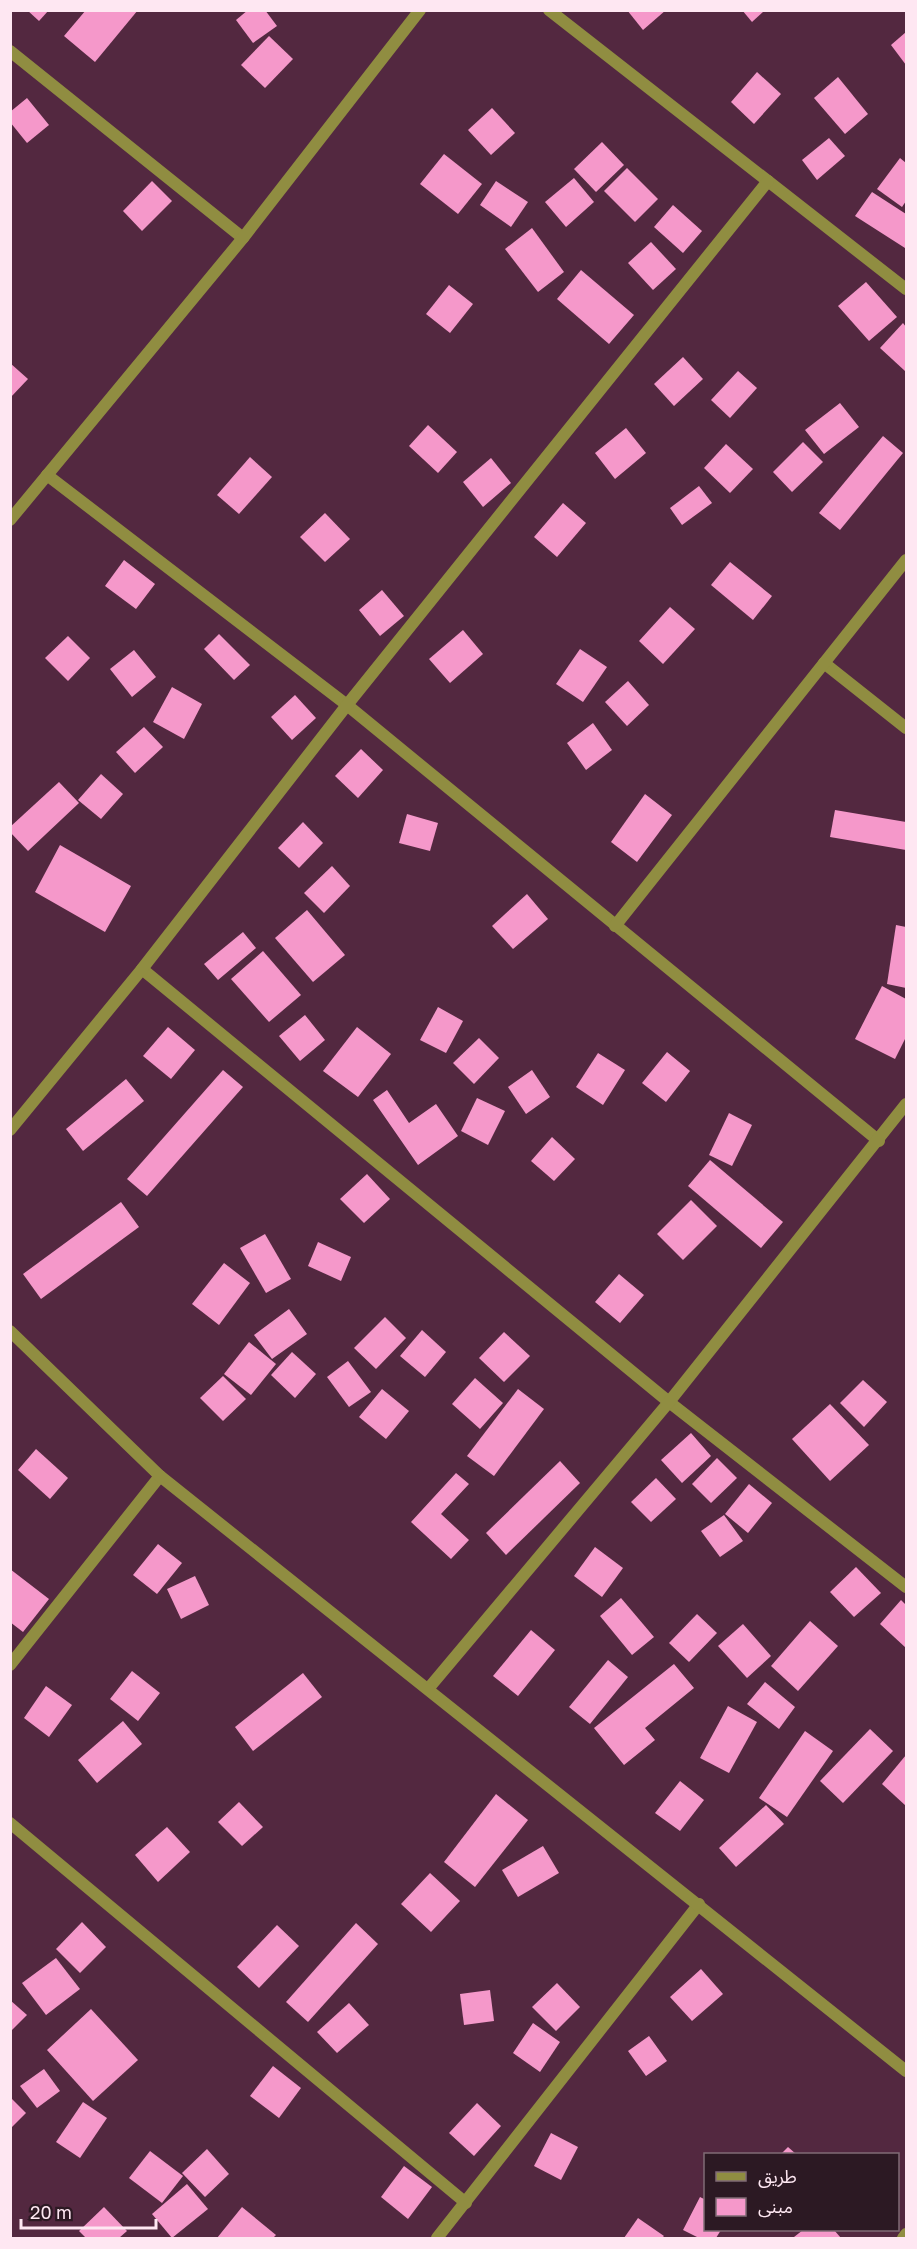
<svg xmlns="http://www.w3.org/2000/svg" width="917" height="2249" font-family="'Golos Text','Noto Sans Arabic',sans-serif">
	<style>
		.building { fill: #f598ca }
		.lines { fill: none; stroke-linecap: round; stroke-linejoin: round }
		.minor { stroke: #908d41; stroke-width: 12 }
		.tertiary { stroke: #908d41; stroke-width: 12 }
	</style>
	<rect width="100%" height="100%" fill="#532840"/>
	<g class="building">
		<path d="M 27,10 L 49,10 L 39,21 Z"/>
		<path d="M 86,10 L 138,10 L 95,62 L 64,36 Z"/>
		<path d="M 248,10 L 265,10 L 277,26 L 253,43 L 236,20 Z"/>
		<path d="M 627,10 L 666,10 L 643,30 Z"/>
		<path d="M 742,10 L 765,10 L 752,22 Z"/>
		<path d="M 906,32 L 906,65 L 891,45 Z"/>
		<path d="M 269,36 L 293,59 L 265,88 L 241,65 Z"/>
		<path d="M 757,72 L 781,94 L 754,124 L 731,102 Z"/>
		<path d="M 838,77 L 868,114 L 845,134 L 814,98 Z"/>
		<path d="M 27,98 L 49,125 L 27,143 L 10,122 L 10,112 Z"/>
		<path d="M 492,108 L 515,133 L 491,155 L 468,130 Z"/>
		<path d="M 829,138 L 845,156 L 817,180 L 802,160 Z"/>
		<path d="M 602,142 L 624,165 L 596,192 L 574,169 Z"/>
		<path d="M 444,154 L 482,184 L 458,214 L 420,184 Z"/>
		<path d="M 900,158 L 906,163 L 906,201 L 902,207 L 877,189 Z"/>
		<path d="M 627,168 L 658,199 L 635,222 L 604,191 Z"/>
		<path d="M 574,178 L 594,202 L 566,227 L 545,202 Z"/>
		<path d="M 152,181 L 172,201 L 142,231 L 123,211 Z"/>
		<path d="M 496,181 L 528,202 L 511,227 L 480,205 Z"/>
		<path d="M 872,192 L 906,214 L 906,245 L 905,248 L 855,216 Z"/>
		<path d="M 673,205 L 702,231 L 683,253 L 654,227 Z"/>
		<path d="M 532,228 L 564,272 L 538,292 L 505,249 Z"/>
		<path d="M 651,242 L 676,269 L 653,290 L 628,263 Z"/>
		<path d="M 581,270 L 634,315 L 609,344 L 557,299 Z"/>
		<path d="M 866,282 L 897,317 L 869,341 L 838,306 Z"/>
		<path d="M 449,285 L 473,304 L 450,333 L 426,314 Z"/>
		<path d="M 903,323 L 906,327 L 905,371 L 880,348 Z"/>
		<path d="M 683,357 L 703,379 L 674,406 L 654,384 Z"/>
		<path d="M 10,363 L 28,379 L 10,398 Z"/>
		<path d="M 738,371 L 757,388 L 730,418 L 711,400 Z"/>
		<path d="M 840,403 L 859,427 L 824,454 L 805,430 Z"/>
		<path d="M 428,425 L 457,452 L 438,473 L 409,446 Z"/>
		<path d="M 626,428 L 646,453 L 615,479 L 595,453 Z"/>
		<path d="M 883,436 L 903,453 L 840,530 L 819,513 Z"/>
		<path d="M 803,442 L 823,462 L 792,492 L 773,472 Z"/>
		<path d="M 726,444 L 753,469 L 730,493 L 704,468 Z"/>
		<path d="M 250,457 L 272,477 L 239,514 L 217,495 Z"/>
		<path d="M 491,458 L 511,483 L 483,507 L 463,482 Z"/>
		<path d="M 699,486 L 712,503 L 682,525 L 670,508 Z"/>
		<path d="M 563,503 L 586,523 L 557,557 L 534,537 Z"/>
		<path d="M 325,513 L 350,539 L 325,562 L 300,537 Z"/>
		<path d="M 124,560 L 155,584 L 136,609 L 105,586 Z"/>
		<path d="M 730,562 L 772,596 L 753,620 L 711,585 Z"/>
		<path d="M 382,590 L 404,616 L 380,636 L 359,610 Z"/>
		<path d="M 670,607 L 695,629 L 663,664 L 639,641 Z"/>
		<path d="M 463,630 L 483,654 L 450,683 L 429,659 Z"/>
		<path d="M 219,634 L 250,665 L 234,680 L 204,649 Z"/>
		<path d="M 68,636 L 90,658 L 68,681 L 45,658 Z"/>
		<path d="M 580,649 L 607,667 L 583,702 L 556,684 Z"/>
		<path d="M 134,650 L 156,677 L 132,697 L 110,669 Z"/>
		<path d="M 628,681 L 649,705 L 627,726 L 605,702 Z"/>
		<path d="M 172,687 L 202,704 L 184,739 L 153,722 Z"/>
		<path d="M 295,695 L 316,718 L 292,740 L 271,717 Z"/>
		<path d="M 593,723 L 612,750 L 586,770 L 567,743 Z"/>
		<path d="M 144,727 L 163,747 L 135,773 L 116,752 Z"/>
		<path d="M 361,749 L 383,770 L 358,798 L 335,776 Z"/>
		<path d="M 101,774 L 123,794 L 101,819 L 78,800 Z"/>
		<path d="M 59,782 L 79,803 L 28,851 L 10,832 L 10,827 Z"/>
		<path d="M 645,794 L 672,815 L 637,862 L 611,842 Z"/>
		<path d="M 835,810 L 906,822 L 906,850 L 830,837 Z"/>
		<path d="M 407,814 L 438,823 L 430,851 L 399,843 Z"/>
		<path d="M 303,822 L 323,843 L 299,868 L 278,848 Z"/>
		<path d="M 60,845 L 131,886 L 105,932 L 35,892 Z"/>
		<path d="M 332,866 L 350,886 L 324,913 L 304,893 Z"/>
		<path d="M 527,894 L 548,919 L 513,949 L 492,926 Z"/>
		<path d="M 307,910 L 345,955 L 313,982 L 275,938 Z"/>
		<path d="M 896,925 L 906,927 L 906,988 L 887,984 Z"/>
		<path d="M 243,932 L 256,948 L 218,980 L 204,964 Z"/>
		<path d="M 263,951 L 301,995 L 269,1022 L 231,979 Z"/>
		<path d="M 882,986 L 906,999 L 906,1037 L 895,1059 L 855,1039 Z"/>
		<path d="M 438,1007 L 463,1021 L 446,1053 L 420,1040 Z"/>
		<path d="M 305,1015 L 325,1040 L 300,1061 L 279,1036 Z"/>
		<path d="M 168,1027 L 195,1050 L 171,1079 L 143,1056 Z"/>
		<path d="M 357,1027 L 391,1054 L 358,1097 L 323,1071 Z"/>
		<path d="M 479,1038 L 499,1058 L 474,1084 L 453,1063 Z"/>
		<path d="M 667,1052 L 690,1071 L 666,1102 L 642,1083 Z"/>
		<path d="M 598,1053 L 625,1070 L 603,1105 L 576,1087 Z"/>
		<path d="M 223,1070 L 243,1087 L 147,1196 L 127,1179 Z"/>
		<path d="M 532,1070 L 550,1097 L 526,1114 L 508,1087 Z"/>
		<path d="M 126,1079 L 144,1101 L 83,1151 L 66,1129 Z"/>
		<path d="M 387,1090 L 409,1123 L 436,1104 L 458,1136 L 418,1165 L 373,1100 Z"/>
		<path d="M 477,1098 L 505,1111 L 488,1145 L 461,1131 Z"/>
		<path d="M 729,1113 L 752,1125 L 732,1166 L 709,1155 Z"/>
		<path d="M 552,1137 L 575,1159 L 554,1181 L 531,1161 Z"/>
		<path d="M 710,1160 L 783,1222 L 761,1248 L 688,1186 Z"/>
		<path d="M 367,1174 L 390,1199 L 364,1223 L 340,1199 Z"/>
		<path d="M 691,1200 L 717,1226 L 683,1260 L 657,1234 Z"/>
		<path d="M 121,1202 L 139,1227 L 41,1299 L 23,1274 Z"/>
		<path d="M 265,1234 L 291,1279 L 266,1293 L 240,1248 Z"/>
		<path d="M 318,1242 L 351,1257 L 341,1281 L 308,1266 Z"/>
		<path d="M 224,1263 L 250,1283 L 219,1325 L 192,1304 Z"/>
		<path d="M 619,1274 L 644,1295 L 620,1323 L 595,1302 Z"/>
		<path d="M 289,1309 L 307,1334 L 272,1359 L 254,1335 Z"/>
		<path d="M 385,1317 L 406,1338 L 376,1369 L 354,1348 Z"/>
		<path d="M 422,1330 L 446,1352 L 425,1377 L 400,1356 Z"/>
		<path d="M 504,1332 L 530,1356 L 504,1382 L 479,1358 Z"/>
		<path d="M 249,1342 L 276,1364 L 251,1395 L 224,1374 Z"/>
		<path d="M 292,1352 L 316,1374 L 295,1398 L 271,1375 Z"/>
		<path d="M 348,1361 L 371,1392 L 349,1407 L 327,1377 Z"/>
		<path d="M 223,1376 L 246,1399 L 223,1421 L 200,1398 Z"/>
		<path d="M 475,1378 L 503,1403 L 480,1429 L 452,1404 Z"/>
		<path d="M 863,1380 L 887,1402 L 864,1427 L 840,1403 Z"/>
		<path d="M 382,1389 L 409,1411 L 386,1439 L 359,1417 Z"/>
		<path d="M 518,1389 L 544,1409 L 494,1476 L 467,1456 Z"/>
		<path d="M 830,1404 L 869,1445 L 830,1481 L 792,1439 Z"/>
		<path d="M 691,1433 L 711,1456 L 682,1483 L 661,1460 Z"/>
		<path d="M 36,1449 L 68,1478 L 50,1499 L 18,1470 Z"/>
		<path d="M 717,1458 L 737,1478 L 711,1503 L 692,1484 Z"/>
		<path d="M 560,1461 L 580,1483 L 506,1555 L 486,1533 Z"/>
		<path d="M 456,1473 L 469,1484 L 441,1514 L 469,1540 L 451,1559 L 411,1522 Z"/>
		<path d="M 656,1478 L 676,1499 L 651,1522 L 631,1502 Z"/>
		<path d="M 749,1484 L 772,1503 L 748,1533 L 725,1514 Z"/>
		<path d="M 724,1515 L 743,1541 L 720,1557 L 701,1531 Z"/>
		<path d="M 158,1544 L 182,1563 L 157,1594 L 133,1575 Z"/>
		<path d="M 595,1547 L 623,1568 L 602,1597 L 574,1576 Z"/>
		<path d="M 856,1567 L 881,1593 L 854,1617 L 830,1592 Z"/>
		<path d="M 10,1569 L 49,1599 L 23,1632 L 10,1622 Z"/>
		<path d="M 195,1576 L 209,1605 L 181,1619 L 167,1589 Z"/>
		<path d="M 621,1598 L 654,1637 L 632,1655 L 600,1616 Z"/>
		<path d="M 901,1600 L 906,1605 L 906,1648 L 880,1624 Z"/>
		<path d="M 697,1614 L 717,1633 L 689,1662 L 669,1643 Z"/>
		<path d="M 810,1621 L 838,1646 L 798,1691 L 771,1666 Z"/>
		<path d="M 743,1624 L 771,1656 L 747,1678 L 718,1646 Z"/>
		<path d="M 531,1630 L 555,1650 L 518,1696 L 493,1676 Z"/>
		<path d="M 608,1660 L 628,1677 L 590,1724 L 569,1707 Z"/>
		<path d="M 674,1664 L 694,1688 L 645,1728 L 655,1740 L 624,1765 L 594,1728 Z"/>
		<path d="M 132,1671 L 160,1693 L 138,1721 L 110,1699 Z"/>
		<path d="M 303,1673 L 322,1697 L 253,1751 L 235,1727 Z"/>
		<path d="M 765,1682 L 795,1707 L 779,1729 L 747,1704 Z"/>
		<path d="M 46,1686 L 72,1705 L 49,1737 L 24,1718 Z"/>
		<path d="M 728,1706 L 757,1722 L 729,1773 L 700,1758 Z"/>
		<path d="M 123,1721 L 142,1744 L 97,1783 L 78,1760 Z"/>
		<path d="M 870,1729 L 893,1751 L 843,1803 L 820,1781 Z"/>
		<path d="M 805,1731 L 833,1751 L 787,1817 L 759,1798 Z"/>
		<path d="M 906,1755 L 906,1806 L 882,1784 Z"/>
		<path d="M 680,1781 L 704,1800 L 680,1831 L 655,1813 Z"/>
		<path d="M 496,1794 L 528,1820 L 475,1887 L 444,1862 Z"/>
		<path d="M 239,1802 L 263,1827 L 242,1846 L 218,1822 Z"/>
		<path d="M 766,1805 L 784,1824 L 736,1867 L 719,1848 Z"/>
		<path d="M 167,1827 L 190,1852 L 158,1882 L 135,1855 Z"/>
		<path d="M 543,1846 L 559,1873 L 518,1897 L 502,1870 Z"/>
		<path d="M 430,1873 L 460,1901 L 431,1932 L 401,1904 Z"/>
		<path d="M 82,1922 L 106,1947 L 80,1973 L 56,1949 Z"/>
		<path d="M 356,1923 L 378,1944 L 308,2022 L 286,2002 Z"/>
		<path d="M 277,1925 L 299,1946 L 259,1988 L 237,1967 Z"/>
		<path d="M 56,1958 L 80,1989 L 46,2015 L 22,1983 Z"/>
		<path d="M 701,1969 L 723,1994 L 692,2021 L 670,1997 Z"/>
		<path d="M 557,1983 L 580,2007 L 556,2031 L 532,2007 Z"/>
		<path d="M 490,1990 L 494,2021 L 464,2025 L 460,1994 Z"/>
		<path d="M 10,2000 L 27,2015 L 10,2032 Z"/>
		<path d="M 349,2003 L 369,2025 L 337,2053 L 317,2032 Z"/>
		<path d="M 91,2009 L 138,2060 L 93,2101 L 47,2050 Z"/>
		<path d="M 533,2023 L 560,2042 L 540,2072 L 513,2053 Z"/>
		<path d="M 649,2036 L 667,2061 L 646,2076 L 628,2051 Z"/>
		<path d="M 273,2066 L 301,2088 L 279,2118 L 250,2096 Z"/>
		<path d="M 44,2069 L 60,2091 L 37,2108 L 20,2086 Z"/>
		<path d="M 10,2097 L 26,2113 L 10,2129 Z"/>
		<path d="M 83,2102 L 107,2118 L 80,2158 L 56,2142 Z"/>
		<path d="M 477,2103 L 501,2126 L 474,2156 L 449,2133 Z"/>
		<path d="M 551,2133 L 578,2147 L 561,2180 L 534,2166 Z"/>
		<path d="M 788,2147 L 796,2154 L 781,2154 Z"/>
		<path d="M 207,2149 L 229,2174 L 205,2197 L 182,2173 Z"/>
		<path d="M 150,2151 L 183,2176 L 162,2203 L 129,2178 Z"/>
		<path d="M 404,2166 L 432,2187 L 408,2219 L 381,2197 Z"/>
		<path d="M 187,2184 L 208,2209 L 172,2238 L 152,2214 Z"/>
		<path d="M 700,2197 L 706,2200 L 706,2230 L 721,2230 L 716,2238 L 699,2238 L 683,2230 Z"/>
		<path d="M 104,2207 L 127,2231 L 119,2238 L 86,2238 L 79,2231 Z"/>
		<path d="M 242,2207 L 276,2235 L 273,2238 L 217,2238 Z"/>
		<path d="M 638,2218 L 664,2236 L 662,2238 L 624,2238 Z"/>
		<path d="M 803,2230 L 834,2230 L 841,2238 L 795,2238 L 794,2237 Z"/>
	</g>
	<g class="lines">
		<g class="minor">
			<path d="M 549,10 L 906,289"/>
			<path d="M 10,51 L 243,238"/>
			<path d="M 47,475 L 347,705 L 879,1141"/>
			<path d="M 10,520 L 243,238 L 420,10"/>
			<path d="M 824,663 L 906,728"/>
			<path d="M 615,926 L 906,560"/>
			<path d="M 142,969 L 669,1402 L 906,1587"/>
			<path d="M 10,1130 L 142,969 L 347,705 L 768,181"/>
			<path d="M 10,1665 L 160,1476"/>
			<path d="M 428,1689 L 669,1402 L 906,1104"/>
			<path d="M 10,1823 L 466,2203"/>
			<path d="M 437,2238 L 699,1904"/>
			<path d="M 903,2238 L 906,2234"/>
		</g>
		<path class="tertiary" d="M 10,1331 L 160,1476 L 906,2071"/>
	</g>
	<rect width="917" height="2249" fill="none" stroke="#fee7f2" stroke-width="24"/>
	<rect x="704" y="2153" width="195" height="78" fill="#2c1923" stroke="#806b76" stroke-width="1.5"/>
	<rect x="716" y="2172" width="30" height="9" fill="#908d41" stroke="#806b76" stroke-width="1.5"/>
	<text x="758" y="2183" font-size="18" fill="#fee7f2">طريق</text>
	<rect x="716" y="2198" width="30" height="18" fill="#f598ca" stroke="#806b76" stroke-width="1.5"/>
	<text x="758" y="2213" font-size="18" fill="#fee7f2">مبنى</text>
	<path d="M21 2219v9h135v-9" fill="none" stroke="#fee7f2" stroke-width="3"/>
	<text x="30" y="2219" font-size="18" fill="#fee7f2" stroke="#2c1923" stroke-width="4.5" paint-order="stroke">20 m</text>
</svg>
